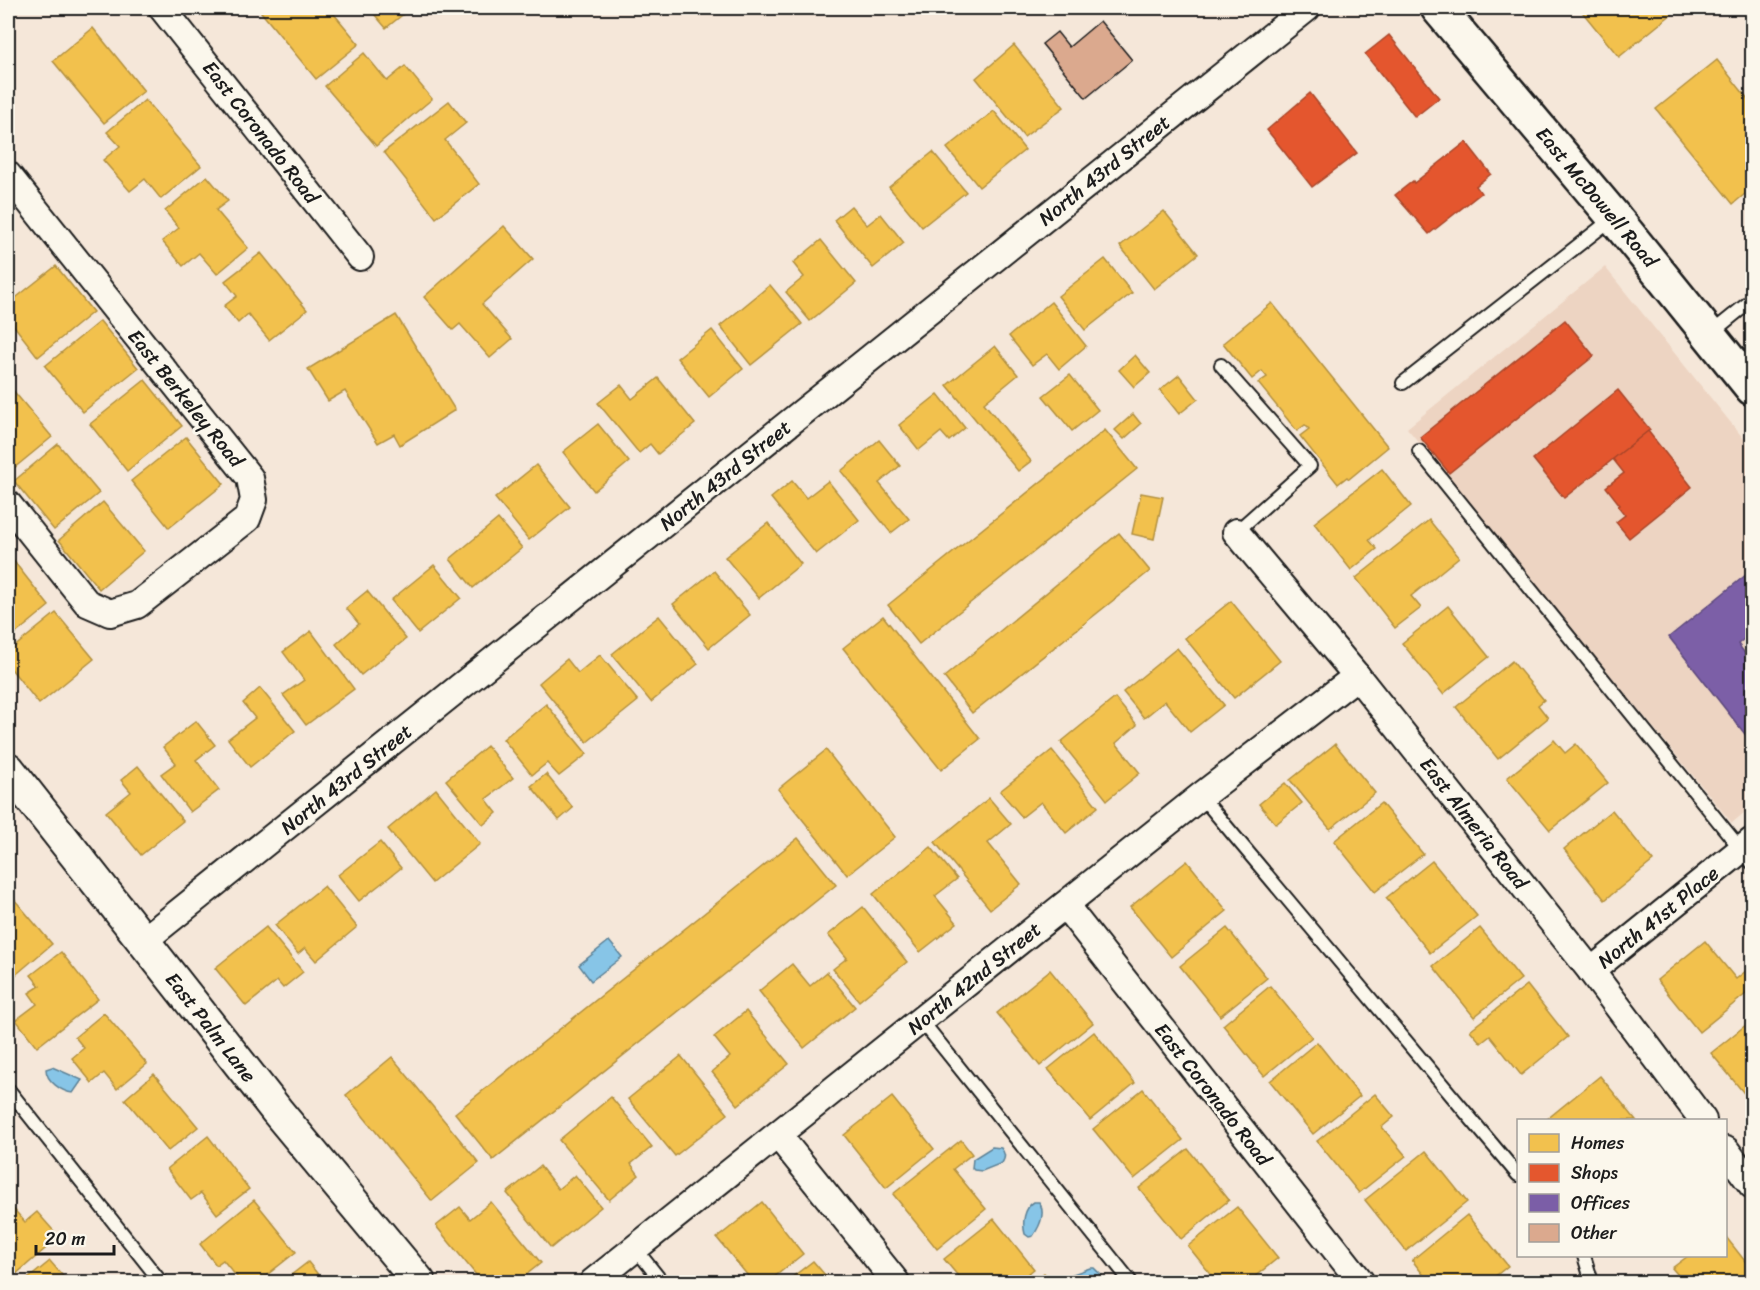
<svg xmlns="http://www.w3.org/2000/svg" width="1760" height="1290" font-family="Sriracha,sans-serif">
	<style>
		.built { fill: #edd4c2 }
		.water { fill: #87c5e7; stroke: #5c8196; stroke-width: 1.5 }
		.homes { fill: #f2c14e; stroke: #b2903f; stroke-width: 1.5 }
		.shops { fill: #e4572e; stroke: #a84529; stroke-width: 1.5 }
		.offices { fill: #7b5ea7; stroke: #5e4a7d; stroke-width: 1.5 }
		.building { fill: #dba98e; stroke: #1c1c1c; stroke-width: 1.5 }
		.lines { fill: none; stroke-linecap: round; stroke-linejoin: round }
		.service-casing { stroke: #1c1c1c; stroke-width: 16 }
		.minor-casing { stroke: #1c1c1c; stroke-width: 30 }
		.tertiary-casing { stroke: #1c1c1c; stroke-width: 36 }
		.primary-casing { stroke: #1c1c1c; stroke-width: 38 }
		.service { stroke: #fbf7ec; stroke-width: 12 }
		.minor { stroke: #fbf7ec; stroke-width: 26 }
		.tertiary { stroke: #fbf7ec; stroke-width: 32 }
		.primary { stroke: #fbf7ec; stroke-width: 33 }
		.labels { text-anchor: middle; stroke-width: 6; stroke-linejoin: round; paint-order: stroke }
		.street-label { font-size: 20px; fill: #1c1c1c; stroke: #fbf7ec }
	</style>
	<rect width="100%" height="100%" fill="#f5e7d9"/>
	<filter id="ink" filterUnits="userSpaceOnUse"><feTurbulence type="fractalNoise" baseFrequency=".0167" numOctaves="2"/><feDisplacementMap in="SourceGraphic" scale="12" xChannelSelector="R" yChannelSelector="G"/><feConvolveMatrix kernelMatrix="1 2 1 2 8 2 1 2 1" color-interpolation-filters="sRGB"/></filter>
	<g filter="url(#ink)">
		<path class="built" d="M 1605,267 L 1752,449 L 1752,806 L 1732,823 L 1407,428 Z"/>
		<g class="water">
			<path d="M 609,941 L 622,957 L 591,981 L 579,965 Z"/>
			<path d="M 52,1067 L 82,1080 L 73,1093 C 62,1092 46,1081 46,1069 Z"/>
			<path d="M 992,1147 L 1001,1148 C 1005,1153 1006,1157 1002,1163 L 982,1171 L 974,1170 L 972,1168 L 973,1159 Z"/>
			<path d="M 1034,1202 L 1039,1202 C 1046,1213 1040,1226 1033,1236 L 1029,1237 L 1025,1234 C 1022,1223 1024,1208 1034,1202 Z"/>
			<path d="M 1090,1268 L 1094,1268 L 1101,1275 L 1099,1282 L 1066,1282 L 1070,1275 Z"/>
		</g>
		<g class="homes">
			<path d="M 266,8 L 329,8 L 359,44 L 316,79 L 261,12 Z"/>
			<path d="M 369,8 L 411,8 L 386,28 Z"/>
			<path d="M 1579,8 L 1676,8 L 1678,9 L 1619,57 Z"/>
			<path d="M 93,28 L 144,91 L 104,123 L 53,61 Z"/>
			<path d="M 1014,45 L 1064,107 L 1024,137 L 976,78 Z"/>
			<path d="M 364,53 L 387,81 L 405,66 L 432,99 L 376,146 L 325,86 Z"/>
			<path d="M 1717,60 L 1752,104 L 1752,188 L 1733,204 L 1656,109 Z"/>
			<path d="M 145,100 L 201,166 L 161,199 L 145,179 L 130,191 L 103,160 L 120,146 L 107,132 Z"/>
			<path d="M 449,101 L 466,123 L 445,140 L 479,184 L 436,218 L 384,152 Z"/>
			<path d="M 994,111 L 1025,150 L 979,187 L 947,148 Z"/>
			<path d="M 933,152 L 966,192 L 922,227 L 889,187 Z"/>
			<path d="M 207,176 L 228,201 L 216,210 L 248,248 L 217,274 L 199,253 L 183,266 L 162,241 L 179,228 L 165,211 Z"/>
			<path d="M 851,206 L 867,225 L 881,214 L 904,243 L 873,268 L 834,220 Z"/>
			<path d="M 1164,211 L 1198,254 L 1154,289 L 1120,246 Z"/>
			<path d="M 504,226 L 533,259 L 482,304 L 512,339 L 490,358 L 460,324 L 453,330 L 424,297 Z"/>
			<path d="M 821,240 L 856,283 L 810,321 L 786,292 L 804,277 L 793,263 Z"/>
			<path d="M 261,253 L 307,310 L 269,340 L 248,314 L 238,323 L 224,306 L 237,296 L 225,281 Z"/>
			<path d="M 1105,259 L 1132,293 L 1085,330 L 1058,296 Z"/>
			<path d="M 56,266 L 93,312 L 38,357 L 8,318 L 8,304 Z"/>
			<path d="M 770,285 L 802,324 L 751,365 L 720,326 Z"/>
			<path d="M 1051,302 L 1086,346 L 1059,369 L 1047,354 L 1032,365 L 1009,336 Z"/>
			<path d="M 1272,303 L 1388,447 L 1349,479 L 1347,477 L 1338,484 L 1300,436 L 1309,429 L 1305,425 L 1297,431 L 1258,383 L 1267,377 L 1262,371 L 1252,379 L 1223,343 Z"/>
			<path d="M 396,315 L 455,410 L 400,445 L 394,434 L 378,443 L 345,391 L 328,401 L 308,369 Z"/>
			<path d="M 100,321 L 138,368 L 83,412 L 45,366 Z"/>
			<path d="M 712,330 L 743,369 L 709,397 L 677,358 Z"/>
			<path d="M 995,346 L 1018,375 L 984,403 L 1031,461 L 1018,471 L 947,385 Z"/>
			<path d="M 1135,355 L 1150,373 L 1134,387 L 1119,370 Z"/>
			<path d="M 1070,375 L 1098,410 L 1072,431 L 1043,396 Z"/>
			<path d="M 1179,375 L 1198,399 L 1179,414 L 1160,390 Z"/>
			<path d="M 658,378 L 695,424 L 658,454 L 650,444 L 639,453 L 598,403 L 621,385 L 632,399 Z"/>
			<path d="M 145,380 L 182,426 L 127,471 L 90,424 Z"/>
			<path d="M 11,388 L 52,437 L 8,473 L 8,391 Z"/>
			<path d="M 938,394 L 965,428 L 949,441 L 941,432 L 919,450 L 899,425 Z"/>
			<path d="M 1133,414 L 1141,424 L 1124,439 L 1115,430 Z"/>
			<path d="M 598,424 L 629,462 L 594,491 L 563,452 Z"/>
			<path d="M 1105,430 L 1137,469 L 919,644 L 888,605 Z"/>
			<path d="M 186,437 L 224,484 L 169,528 L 131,481 Z"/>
			<path d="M 879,440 L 900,466 L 879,483 L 909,519 L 891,533 L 841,471 Z"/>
			<path d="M 58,444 L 99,493 L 54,530 L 14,481 Z"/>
			<path d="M 536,465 L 570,507 L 529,540 L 495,498 Z"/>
			<path d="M 1382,469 L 1411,506 L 1369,540 L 1377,549 L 1351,570 L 1314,523 Z"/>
			<path d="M 792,481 L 806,498 L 828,481 L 859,520 L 816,554 L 771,498 Z"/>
			<path d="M 1141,493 L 1163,497 L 1154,539 L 1132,534 Z"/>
			<path d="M 103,502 L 144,551 L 99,589 L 59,540 Z"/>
			<path d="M 498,519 L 522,548 L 473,588 L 450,559 Z"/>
			<path d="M 1429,520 L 1459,557 L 1411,596 L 1421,608 L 1395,628 L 1356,578 Z"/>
			<path d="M 768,523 L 801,564 L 759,598 L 725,557 Z"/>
			<path d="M 1119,533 L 1150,571 L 972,713 L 944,677 Z"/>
			<path d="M 12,559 L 49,606 L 8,640 L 8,563 Z"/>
			<path d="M 434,565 L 461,598 L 418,633 L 391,600 Z"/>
			<path d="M 714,571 L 750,615 L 709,648 L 673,604 Z"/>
			<path d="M 367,591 L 406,639 L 361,675 L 336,644 L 359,624 L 346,608 Z"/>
			<path d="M 1231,601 L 1280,661 L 1234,698 L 1185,638 Z"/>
			<path d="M 1448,606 L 1489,657 L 1443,694 L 1402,643 Z"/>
			<path d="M 56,613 L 94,659 L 39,704 L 8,665 L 8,652 Z"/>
			<path d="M 659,616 L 698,664 L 651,702 L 612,654 Z"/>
			<path d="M 883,616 L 980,739 L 941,770 L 843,648 Z"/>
			<path d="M 311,631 L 354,689 L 306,725 L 283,695 L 304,680 L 283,652 Z"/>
			<path d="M 1177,648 L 1224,705 L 1190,732 L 1165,701 L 1144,718 L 1123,692 Z"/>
			<path d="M 600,655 L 638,701 L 587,742 L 539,683 L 567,659 L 578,673 Z"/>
			<path d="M 1512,661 L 1544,700 L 1538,705 L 1548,718 L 1498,759 L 1456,707 Z"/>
			<path d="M 260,688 L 295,731 L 250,767 L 228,739 L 255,718 L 243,703 Z"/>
			<path d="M 1115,698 L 1137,725 L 1116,743 L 1140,773 L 1107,800 L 1061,742 Z"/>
			<path d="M 546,704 L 587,754 L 559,776 L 547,763 L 532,775 L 503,739 Z"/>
			<path d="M 196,721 L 215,745 L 196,760 L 219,790 L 190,812 L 161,774 L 176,763 L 163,747 Z"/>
			<path d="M 1554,740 L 1565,753 L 1576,744 L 1608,783 L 1550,830 L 1507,778 Z"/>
			<path d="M 1335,744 L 1375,793 L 1330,829 L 1290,780 Z"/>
			<path d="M 487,746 L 513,778 L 486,799 L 497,813 L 483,825 L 446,780 Z"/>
			<path d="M 826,750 L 895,837 L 847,875 L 778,789 Z"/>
			<path d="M 1052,750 L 1098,807 L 1066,833 L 1041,802 L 1022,817 L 1000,791 Z"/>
			<path d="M 138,766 L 183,821 L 141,855 L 106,812 L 131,792 L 121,780 Z"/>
			<path d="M 546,774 L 573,808 L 559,820 L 531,786 Z"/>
			<path d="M 1285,783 L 1302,803 L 1276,824 L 1259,804 Z"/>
			<path d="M 436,789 L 480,844 L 432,883 L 388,829 Z"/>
			<path d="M 989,798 L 1011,824 L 988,843 L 1021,884 L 990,909 L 935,842 Z"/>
			<path d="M 1381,803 L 1423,854 L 1375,892 L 1334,841 Z"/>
			<path d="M 1612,810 L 1653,861 L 1605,900 L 1564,849 Z"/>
			<path d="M 798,838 L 836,885 L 493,1160 L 455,1113 Z"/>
			<path d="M 380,842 L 401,868 L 359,901 L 338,875 Z"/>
			<path d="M 931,847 L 957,879 L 935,896 L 957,923 L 920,952 L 873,894 Z"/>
			<path d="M 1187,861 L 1227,911 L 1171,957 L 1130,907 Z"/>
			<path d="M 1432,861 L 1477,916 L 1430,953 L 1386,898 Z"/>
			<path d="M 324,886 L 357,927 L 316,961 L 305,948 L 298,954 L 275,925 Z"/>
			<path d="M 8,892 L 52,944 L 12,978 L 8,972 Z"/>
			<path d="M 863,907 L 907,962 L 859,1001 L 833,969 L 847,958 L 828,935 Z"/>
			<path d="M 266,927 L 303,972 L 283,988 L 277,981 L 246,1006 L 215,968 Z"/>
			<path d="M 1227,928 L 1267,978 L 1220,1016 L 1180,966 Z"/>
			<path d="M 1480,928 L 1521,979 L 1474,1017 L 1433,966 Z"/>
			<path d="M 1705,941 L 1736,979 L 1752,966 L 1752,989 L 1699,1032 L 1657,980 Z"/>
			<path d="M 61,952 L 98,999 L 37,1047 L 16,1020 L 37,1004 L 29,993 L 40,986 L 31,975 Z"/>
			<path d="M 792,964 L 810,986 L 827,972 L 855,1007 L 804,1048 L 759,991 Z"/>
			<path d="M 1050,970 L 1093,1023 L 1040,1066 L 997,1013 Z"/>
			<path d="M 1527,985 L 1568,1037 L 1521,1075 L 1490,1036 L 1481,1043 L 1470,1030 Z"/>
			<path d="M 1270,986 L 1312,1037 L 1264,1076 L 1223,1025 Z"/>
			<path d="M 746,1011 L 789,1064 L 738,1105 L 712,1072 L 730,1057 L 714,1037 Z"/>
			<path d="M 104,1013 L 147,1064 L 117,1089 L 104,1073 L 92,1083 L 72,1058 L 84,1048 L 75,1037 Z"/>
			<path d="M 1752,1020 L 1752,1103 L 1711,1053 Z"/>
			<path d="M 1094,1032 L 1135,1083 L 1090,1120 L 1048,1069 Z"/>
			<path d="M 1317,1042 L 1360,1096 L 1313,1134 L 1270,1081 Z"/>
			<path d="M 681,1056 L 728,1114 L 675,1156 L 628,1099 Z"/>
			<path d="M 392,1057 L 479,1163 L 432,1201 L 346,1095 Z"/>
			<path d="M 154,1074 L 198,1127 L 168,1151 L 125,1099 Z"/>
			<path d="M 1600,1076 L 1636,1120 L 1546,1120 Z"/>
			<path d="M 1143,1089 L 1183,1140 L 1134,1179 L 1093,1129 Z"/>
			<path d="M 1375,1094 L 1394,1117 L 1382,1127 L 1406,1156 L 1359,1193 L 1317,1141 Z"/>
			<path d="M 611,1097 L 652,1147 L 631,1164 L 639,1175 L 609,1200 L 559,1140 Z"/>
			<path d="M 892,1097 L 934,1149 L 886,1188 L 844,1135 Z"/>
			<path d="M 208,1136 L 249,1189 L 217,1214 L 201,1193 L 191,1200 L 167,1169 Z"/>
			<path d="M 961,1140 L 972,1154 L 953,1169 L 986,1209 L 937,1249 L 893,1194 Z"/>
			<path d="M 1188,1149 L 1229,1200 L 1181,1239 L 1139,1188 Z"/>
			<path d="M 1426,1151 L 1467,1202 L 1406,1251 L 1365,1200 Z"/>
			<path d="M 540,1166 L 558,1189 L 575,1175 L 601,1207 L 551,1248 L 507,1193 Z"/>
			<path d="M 254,1200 L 296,1252 L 258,1282 L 241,1282 L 223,1260 L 216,1265 L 200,1244 Z"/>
			<path d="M 491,1202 L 541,1263 L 517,1282 L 482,1282 L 436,1226 L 460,1207 L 470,1219 Z"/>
			<path d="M 762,1202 L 803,1254 L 768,1282 L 753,1282 L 717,1238 Z"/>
			<path d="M 10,1205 L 25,1222 L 37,1212 L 59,1237 L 8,1281 L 8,1207 Z"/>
			<path d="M 1237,1207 L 1278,1258 L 1248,1282 L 1217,1282 L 1188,1246 Z"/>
			<path d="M 1467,1215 L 1508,1266 L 1488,1282 L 1429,1282 L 1412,1260 Z"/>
			<path d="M 994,1219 L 1034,1269 L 1018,1282 L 963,1282 L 944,1259 Z"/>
			<path d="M 1726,1237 L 1752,1270 L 1752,1282 L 1684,1282 L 1672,1268 L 1688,1256 L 1726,1256 Z"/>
			<path d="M 50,1261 L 68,1282 L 24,1282 Z"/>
			<path d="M 813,1261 L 831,1282 L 786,1282 Z"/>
			<path d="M 308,1262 L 324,1282 L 282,1282 Z"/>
			<path d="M 1044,1273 L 1052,1282 L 1032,1282 Z"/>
		</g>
		<g class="shops">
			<path d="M 1389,35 L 1439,98 L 1415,117 L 1365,54 Z"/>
			<path d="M 1310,93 L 1357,153 L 1312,187 L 1267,130 Z"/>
			<path d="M 1466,142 L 1491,174 L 1476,186 L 1481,193 L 1429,234 L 1395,195 L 1413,181 L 1414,183 Z"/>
			<path d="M 1565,320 L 1594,356 L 1449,473 L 1420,437 Z"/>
			<path d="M 1618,390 L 1650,430 L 1564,498 L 1533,459 Z"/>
			<path d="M 1648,431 L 1692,487 L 1629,538 L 1616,522 L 1625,515 L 1618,506 L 1620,505 L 1606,487 L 1624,473 L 1613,459 Z"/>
		</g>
		<path class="offices" d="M 1752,570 L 1752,632 L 1738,644 L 1752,663 L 1752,743 L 1669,637 Z"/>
		<path class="building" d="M 1100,21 L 1132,60 L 1086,98 L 1042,44 L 1057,32 L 1069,47 Z"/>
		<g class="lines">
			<g class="service-casing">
				<g id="service">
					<path d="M 1710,334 L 1752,300"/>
					<path d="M 1221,365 L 1310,466 L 1236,532"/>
					<path d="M 1403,383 L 1613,218"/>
					<path d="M 1419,451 L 1752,863"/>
					<path d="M 1201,796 L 1518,1175"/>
					<path d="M 921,1020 L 1131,1282"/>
					<path d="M 8,1089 L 161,1282"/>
					<path d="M 635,1248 L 662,1282"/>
					<path d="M 1584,1256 L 1592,1282"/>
				</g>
			</g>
			<g class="minor-casing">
				<g id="minor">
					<path d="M 162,8 L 360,257"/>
					<path d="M 8,175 L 250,478 L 254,500 L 247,519 L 137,605 L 110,613 L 87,603 L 8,504"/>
					<path d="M 1236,532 L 1357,676 L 1591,971 L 1703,1120"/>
					<path d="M 1065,905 L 1361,1282"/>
					<path d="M 143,941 L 1307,8"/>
					<path d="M 1591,971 L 1752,841"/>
					<path d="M 778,1135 L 896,1282"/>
					<path d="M 1726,1150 L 1752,1185"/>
					<path d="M 593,1282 L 1201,796 L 1357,676"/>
				</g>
			</g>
			<g class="tertiary-casing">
				<path id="tertiary" d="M 8,769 L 277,1111 L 419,1282"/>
			</g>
			<g class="primary-casing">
				<path id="primary" d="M 1438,8 L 1614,217 L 1752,388"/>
			</g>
			<use href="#service" class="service"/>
			<use href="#minor" class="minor"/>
			<use href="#tertiary" class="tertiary"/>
			<use href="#primary" class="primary"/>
		</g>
	</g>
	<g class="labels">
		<g class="street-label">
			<text transform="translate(261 132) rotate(52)" y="7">East Coronado Road</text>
			<text transform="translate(1104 170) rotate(-39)" y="7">North 43rd Street</text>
			<text transform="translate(1597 197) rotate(50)" y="7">East McDowell Road</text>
			<text transform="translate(186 398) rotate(51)" y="7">East Berkeley Road</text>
			<text transform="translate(725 475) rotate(-39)" y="7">North 43rd Street</text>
			<text transform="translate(346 779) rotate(-39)" y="7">North 43rd Street</text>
			<text transform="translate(1474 823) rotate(52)" y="7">East Almeria Road</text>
			<text transform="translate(1658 917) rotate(-39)" y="7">North 41st Place</text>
			<text transform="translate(974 978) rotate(-39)" y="7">North 42nd Street</text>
			<text transform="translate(211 1027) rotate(52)" y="7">East Palm Lane</text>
			<text transform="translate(1213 1094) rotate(52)" y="7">East Coronado Road</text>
		</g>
	</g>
	<rect width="1760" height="1290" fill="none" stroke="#fbf7ec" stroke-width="30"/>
	<rect x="15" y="15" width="1730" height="1260" fill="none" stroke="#1c1c1c" stroke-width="2" filter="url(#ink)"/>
	<rect x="1517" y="1119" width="210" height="138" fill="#fbf7ec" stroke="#a29f99" stroke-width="1.5"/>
	<rect x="1529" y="1134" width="30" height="18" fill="#f2c14e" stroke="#a29f99" stroke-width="1.5"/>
	<text x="1571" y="1149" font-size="18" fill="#1c1c1c">Homes</text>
	<rect x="1529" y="1164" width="30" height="18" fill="#e4572e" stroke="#a29f99" stroke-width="1.5"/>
	<text x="1571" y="1179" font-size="18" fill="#1c1c1c">Shops</text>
	<rect x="1529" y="1194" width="30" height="18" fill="#7b5ea7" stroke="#a29f99" stroke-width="1.5"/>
	<text x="1571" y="1209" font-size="18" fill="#1c1c1c">Offices</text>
	<rect x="1529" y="1224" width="30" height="18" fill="#dba98e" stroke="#a29f99" stroke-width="1.5"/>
	<text x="1571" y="1239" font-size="18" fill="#1c1c1c">Other</text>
	<path d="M36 1245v9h78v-9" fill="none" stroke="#1c1c1c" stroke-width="3"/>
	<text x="45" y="1245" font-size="18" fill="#1c1c1c" stroke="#fbf7ec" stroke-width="4.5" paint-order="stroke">20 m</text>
</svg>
